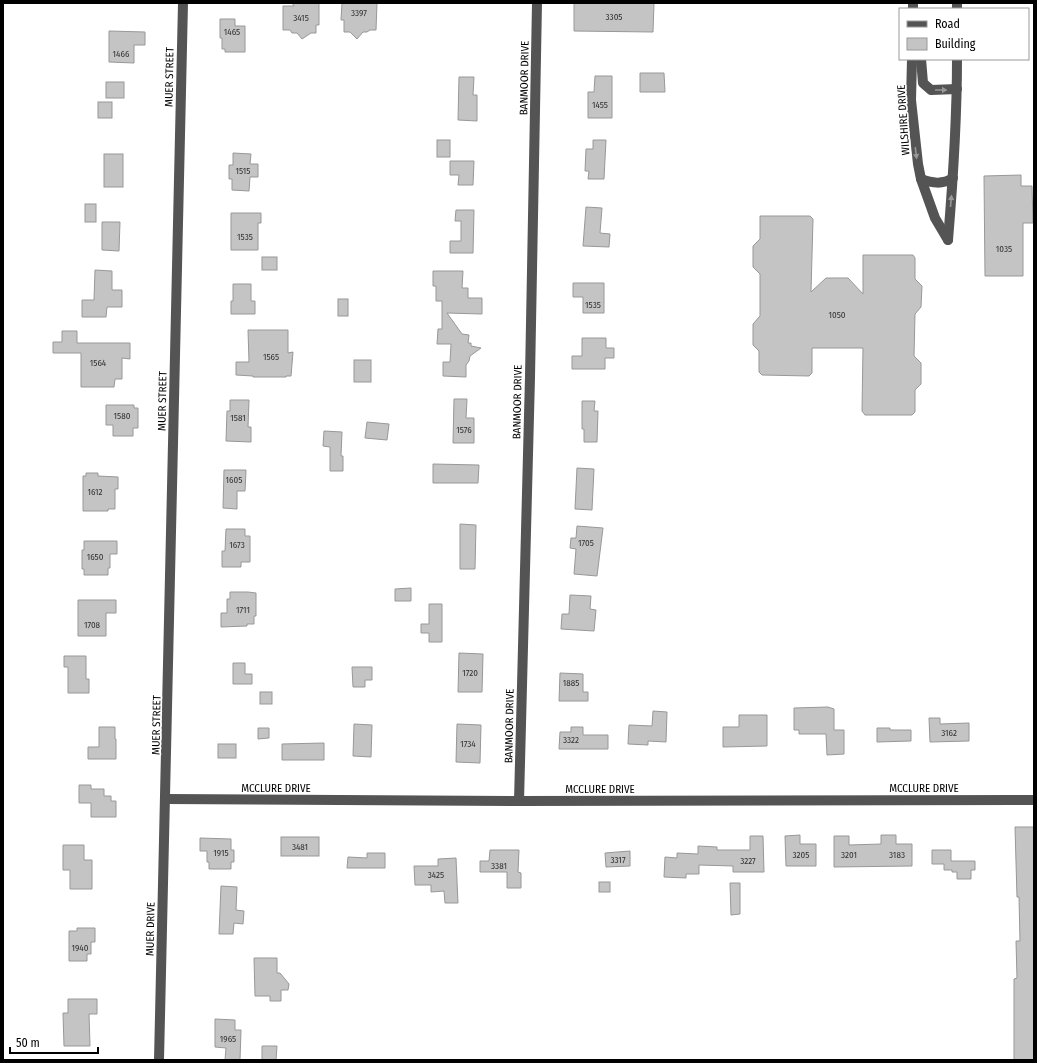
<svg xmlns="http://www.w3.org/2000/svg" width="1037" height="1063" font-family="'Fira Sans Condensed',sans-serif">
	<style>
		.building { fill: #c4c4c4; stroke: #989898 }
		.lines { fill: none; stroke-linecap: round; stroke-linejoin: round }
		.minor { stroke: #545454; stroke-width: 10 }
		.oneway { fill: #989898 }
		.labels { text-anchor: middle; stroke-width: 3.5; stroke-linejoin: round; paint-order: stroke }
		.number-label { font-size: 9px; fill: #313131 }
		.street-label { font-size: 11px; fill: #000; stroke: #fff }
	</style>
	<rect width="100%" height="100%" fill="#fff"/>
	<g class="building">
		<path d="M 292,3 L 319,3 L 319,25 L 316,25 L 316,33 L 311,33 L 302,39 L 297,33 L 292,33 L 290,30 L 283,30 L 283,6 L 294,6 Z"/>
		<path d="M 342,3 L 377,3 L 376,30 L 370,30 L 367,32 L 363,32 L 357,39 L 350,32 L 344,32 L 344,20 L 341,20 Z"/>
		<path d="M 574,3 L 654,3 L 653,32 L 574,31 Z"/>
		<path d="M 220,19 L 235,19 L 235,26 L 245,26 L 245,52 L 225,52 L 225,49 L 222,49 L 222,38 L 220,38 Z"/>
		<path d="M 109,31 L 145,32 L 145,45 L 134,45 L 134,63 L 109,62 Z"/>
		<path d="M 640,73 L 664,73 L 665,92 L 640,92 Z"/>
		<path d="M 595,76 L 612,76 L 612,118 L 588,118 L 588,92 L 594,92 Z"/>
		<path d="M 459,77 L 474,77 L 473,95 L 477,95 L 477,121 L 458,120 Z"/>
		<rect x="106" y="82" width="18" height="16"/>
		<rect x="98" y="102" width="14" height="16"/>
		<rect x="437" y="140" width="13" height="17"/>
		<path d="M 593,140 L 606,140 L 604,179 L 588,179 L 589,171 L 585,171 L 586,149 L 593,149 Z"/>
		<path d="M 233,153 L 251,154 L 250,164 L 258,164 L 258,177 L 250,177 L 249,191 L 232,190 L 232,179 L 229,179 L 229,165 L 233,165 Z"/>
		<rect x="104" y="154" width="19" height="33"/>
		<path d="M 450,161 L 474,161 L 473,185 L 458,185 L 459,175 L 450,175 Z"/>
		<path d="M 1021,175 L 1021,186 L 1032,186 L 1033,223 L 1023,223 L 1023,276 L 985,276 L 984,176 Z"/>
		<rect x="85" y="204" width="11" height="18"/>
		<path d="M 586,207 L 602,208 L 600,233 L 610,234 L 609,247 L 583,246 Z"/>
		<path d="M 456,210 L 474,210 L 473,253 L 450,253 L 450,241 L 461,241 L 461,221 L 455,221 Z"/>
		<path d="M 231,213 L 261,213 L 261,223 L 258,223 L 258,250 L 231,250 Z"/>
		<path d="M 760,216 L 810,216 L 813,219 L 811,292 L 826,278 L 848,278 L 863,294 L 863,255 L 913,255 L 915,258 L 915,279 L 922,286 L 921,307 L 915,314 L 914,356 L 921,363 L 921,384 L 915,390 L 915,412 L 912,415 L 865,415 L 862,411 L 863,348 L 812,348 L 812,373 L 809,376 L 762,375 L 759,372 L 759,351 L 753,345 L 753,324 L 760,316 L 760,274 L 753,267 L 753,246 L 760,239 Z"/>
		<path d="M 102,222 L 120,222 L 119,251 L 102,250 Z"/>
		<rect x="262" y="257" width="15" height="13"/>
		<path d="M 95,270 L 112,271 L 112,290 L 122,290 L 122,307 L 107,307 L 106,317 L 82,317 L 82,300 L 94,300 Z"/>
		<path d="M 433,271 L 463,271 L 462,288 L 468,288 L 468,298 L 482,298 L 482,314 L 447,313 L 462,334 L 469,335 L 468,343 L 471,343 L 471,346 L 481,348 L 470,356 L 469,361 L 466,365 L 466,377 L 443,376 L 443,362 L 450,362 L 451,344 L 437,344 L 438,329 L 442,329 L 442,301 L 436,301 L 436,286 L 433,286 Z"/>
		<path d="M 573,283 L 604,283 L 604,313 L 583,313 L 583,297 L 573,297 Z"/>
		<path d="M 233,284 L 251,284 L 251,301 L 255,301 L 255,314 L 231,314 L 231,301 L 233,301 Z"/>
		<rect x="338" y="299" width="10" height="17"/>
		<path d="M 248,330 L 288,330 L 288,353 L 293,352 L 291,376 L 286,376 L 286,377 L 253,377 L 253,376 L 236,375 L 236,362 L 249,362 Z"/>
		<path d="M 62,331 L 77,331 L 77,343 L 130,343 L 130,359 L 122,358 L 122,379 L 115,379 L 114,387 L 81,387 L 81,353 L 53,353 L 53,342 L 62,342 Z"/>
		<path d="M 582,338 L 606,338 L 606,348 L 614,348 L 614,358 L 605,358 L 605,369 L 572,369 L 572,356 L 582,356 Z"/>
		<rect x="354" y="360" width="17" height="22"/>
		<path d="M 454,399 L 467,399 L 466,418 L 474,418 L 474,443 L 453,443 Z"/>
		<path d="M 230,400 L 249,400 L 248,427 L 251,427 L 251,442 L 226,441 L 227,411 L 230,411 Z"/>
		<path d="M 582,401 L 595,401 L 594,411 L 598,411 L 597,442 L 584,442 L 584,429 L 582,429 Z"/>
		<path d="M 106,405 L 134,405 L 134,408 L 138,408 L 138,428 L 133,428 L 133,436 L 113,436 L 113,425 L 106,425 Z"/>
		<path d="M 367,422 L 389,424 L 387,440 L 365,438 Z"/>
		<path d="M 324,431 L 342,432 L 341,456 L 343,456 L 343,471 L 330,471 L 330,447 L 323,446 Z"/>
		<path d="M 433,464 L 479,465 L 478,483 L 433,483 Z"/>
		<path d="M 577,468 L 594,469 L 592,510 L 575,509 Z"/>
		<path d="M 224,470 L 246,470 L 245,491 L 237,491 L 237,509 L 223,508 Z"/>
		<path d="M 86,473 L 98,473 L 98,476 L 118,477 L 118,489 L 115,489 L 115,509 L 108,509 L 108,511 L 83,511 L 83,476 L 86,476 Z"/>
		<path d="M 460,524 L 476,525 L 475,569 L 460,569 Z"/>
		<path d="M 577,526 L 603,528 L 597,576 L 574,574 L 576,549 L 570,548 L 571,538 L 576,538 Z"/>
		<path d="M 226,529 L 245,529 L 245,536 L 250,536 L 250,562 L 241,562 L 241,567 L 222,567 L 222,551 L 225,551 Z"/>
		<path d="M 84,541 L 117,541 L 117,554 L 110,554 L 110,568 L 108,568 L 108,575 L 84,575 L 84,569 L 82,569 L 82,550 L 84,550 Z"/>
		<path d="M 411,588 L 411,601 L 395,601 L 395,589 Z"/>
		<path d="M 230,592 L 248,592 L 256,593 L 256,616 L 254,616 L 254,624 L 247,624 L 247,626 L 221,627 L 221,613 L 227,613 L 227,599 L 230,599 Z"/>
		<path d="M 570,595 L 591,596 L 590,609 L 596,610 L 594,631 L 561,629 L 562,614 L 569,614 Z"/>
		<path d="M 78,600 L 116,600 L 116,613 L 106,613 L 106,636 L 78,636 Z"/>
		<path d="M 429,604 L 442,604 L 442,642 L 429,642 L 429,633 L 421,633 L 421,624 L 429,624 Z"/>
		<path d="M 459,653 L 483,654 L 482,692 L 458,692 Z"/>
		<path d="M 64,656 L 86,656 L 86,679 L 89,679 L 89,693 L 68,693 L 68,667 L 64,667 Z"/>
		<path d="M 233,663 L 245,663 L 245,674 L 252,674 L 252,684 L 233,684 Z"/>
		<path d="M 352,667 L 372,667 L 372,680 L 365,680 L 365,687 L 353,687 Z"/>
		<path d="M 560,673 L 583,674 L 583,692 L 588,692 L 588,701 L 559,701 Z"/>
		<rect x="260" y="692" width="12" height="12"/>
		<path d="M 828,707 L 834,709 L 834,730 L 844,730 L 844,754 L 827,755 L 826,734 L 799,734 L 799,730 L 794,730 L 794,708 Z"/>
		<path d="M 653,711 L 667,712 L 666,742 L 648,741 L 648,745 L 628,744 L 629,725 L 652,726 Z"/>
		<path d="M 739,715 L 767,715 L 767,746 L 723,747 L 723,727 L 739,727 Z"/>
		<path d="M 929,718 L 940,718 L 940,724 L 969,723 L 969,741 L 930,742 Z"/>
		<path d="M 354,724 L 372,725 L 371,757 L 353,756 Z"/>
		<path d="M 457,724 L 481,725 L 480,763 L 456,762 Z"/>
		<path d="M 99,727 L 115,727 L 115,739 L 116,739 L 116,759 L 88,759 L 88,747 L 99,747 Z"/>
		<path d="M 571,727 L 583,727 L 583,735 L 608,735 L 608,749 L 559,749 L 560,732 L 571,732 Z"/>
		<path d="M 258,728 L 269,728 L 269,738 L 258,739 Z"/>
		<path d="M 877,728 L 890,728 L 890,730 L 911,730 L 911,741 L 877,742 Z"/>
		<path d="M 324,743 L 324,760 L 282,760 L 282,744 Z"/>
		<rect x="218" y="744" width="18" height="14"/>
		<path d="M 79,785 L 91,785 L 91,789 L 104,789 L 104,796 L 111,796 L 111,801 L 116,801 L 116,817 L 91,817 L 91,803 L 79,803 Z"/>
		<path d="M 1015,827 L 1034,827 L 1034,1060 L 1014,1060 L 1014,979 L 1017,978 L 1016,941 L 1020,941 L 1019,897 L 1017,897 Z"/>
		<path d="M 800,835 L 800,844 L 816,844 L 816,866 L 786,866 L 785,836 Z"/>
		<path d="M 881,835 L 896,835 L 896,844 L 912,844 L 912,866 L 834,867 L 834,836 L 849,836 L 849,845 L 881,844 Z"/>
		<path d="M 750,836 L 763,836 L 764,872 L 733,872 L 733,866 L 699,865 L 699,874 L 686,874 L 686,878 L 664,877 L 665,857 L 677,858 L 677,853 L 698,854 L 698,846 L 717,847 L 717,850 L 750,850 Z"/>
		<rect x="281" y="837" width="38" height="19"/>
		<path d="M 200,838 L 231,839 L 231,850 L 234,850 L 234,862 L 231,862 L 231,869 L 209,869 L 209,862 L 207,862 L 207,851 L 200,851 Z"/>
		<path d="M 63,845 L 84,845 L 84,860 L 92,860 L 92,889 L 70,889 L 70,870 L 63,870 Z"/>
		<path d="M 490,850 L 519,850 L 518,872 L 521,873 L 521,888 L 507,888 L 507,872 L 480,872 L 480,861 L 489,861 Z"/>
		<path d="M 932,850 L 951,850 L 951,861 L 975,861 L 975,870 L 971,870 L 971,879 L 957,879 L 957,872 L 952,872 L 952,870 L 944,870 L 944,864 L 932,864 Z"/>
		<path d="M 630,851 L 630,866 L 606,867 L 605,853 Z"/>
		<path d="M 367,853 L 385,853 L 385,868 L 347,868 L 348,857 L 367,858 Z"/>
		<path d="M 456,858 L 458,903 L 445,903 L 444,891 L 431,892 L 431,885 L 415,885 L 414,866 L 438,866 L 438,859 Z"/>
		<rect x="599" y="882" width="11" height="10"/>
		<path d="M 730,883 L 740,883 L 740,914 L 731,915 Z"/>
		<path d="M 221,886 L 237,887 L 236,910 L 244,911 L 243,924 L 234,923 L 233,934 L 219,934 Z"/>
		<path d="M 77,928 L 95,928 L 95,942 L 91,942 L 91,954 L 87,954 L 87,961 L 69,961 L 69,931 L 77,931 Z"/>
		<path d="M 254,958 L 277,958 L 277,973 L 280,973 L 289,984 L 288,990 L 281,990 L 281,1001 L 270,1001 L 270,996 L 255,996 Z"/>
		<path d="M 68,999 L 97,999 L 97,1014 L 89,1014 L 90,1046 L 64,1046 L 63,1013 L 68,1013 Z"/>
		<path d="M 215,1019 L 235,1020 L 235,1030 L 241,1030 L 240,1060 L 225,1060 L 226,1048 L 215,1047 Z"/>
		<path d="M 262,1046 L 277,1046 L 276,1060 L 262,1060 Z"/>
	</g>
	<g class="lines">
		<g class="minor">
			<path d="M 913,3 L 913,9"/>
			<path d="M 957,9 L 957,3"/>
			<path d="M 912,59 L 911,100 L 918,164 L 921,179 L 935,218 L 948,240"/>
			<path d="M 921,59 L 923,83 L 931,90 L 957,89"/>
			<path d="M 921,179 C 932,183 942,185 953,178"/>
			<path d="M 948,240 C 953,180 957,120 957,59"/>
			<path d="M 166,799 L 519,801 L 1034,800"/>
			<path d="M 519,801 L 530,377 L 537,3"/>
			<path d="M 159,1060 L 183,3"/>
		</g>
	</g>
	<defs><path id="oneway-solid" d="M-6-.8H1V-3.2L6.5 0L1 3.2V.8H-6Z"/></defs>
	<g class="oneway">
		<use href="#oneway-solid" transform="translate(941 90)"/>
		<use href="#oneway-solid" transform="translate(916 153) rotate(83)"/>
		<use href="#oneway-solid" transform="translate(951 201) rotate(-85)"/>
	</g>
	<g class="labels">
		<g class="number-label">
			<text x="359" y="16">3397</text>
			<text x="614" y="20">3305</text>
			<text x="301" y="21">3415</text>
			<text x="232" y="35">1465</text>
			<text x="121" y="57">1466</text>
			<text x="600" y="108">1455</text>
			<text x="243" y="174">1515</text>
			<text x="245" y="240">1535</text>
			<text x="1004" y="252">1035</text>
			<text x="593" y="308">1535</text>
			<text x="837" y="318">1050</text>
			<text x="271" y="360">1565</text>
			<text x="98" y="366">1564</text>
			<text x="122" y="419">1580</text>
			<text x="238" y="421">1581</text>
			<text x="464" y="433">1576</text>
			<text x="234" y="483">1605</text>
			<text x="95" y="495">1612</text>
			<text x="586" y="546">1705</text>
			<text x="237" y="548">1673</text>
			<text x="95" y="560">1650</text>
			<text x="243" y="613">1711</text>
			<text x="92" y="628">1708</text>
			<text x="470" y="676">1720</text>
			<text x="571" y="686">1885</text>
			<text x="949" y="736">3162</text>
			<text x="571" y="743">3322</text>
			<text x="468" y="747">1734</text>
			<text x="300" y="850">3481</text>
			<text x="221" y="856">1915</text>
			<text x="801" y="858">3205</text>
			<text x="849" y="858">3201</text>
			<text x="897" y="858">3183</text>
			<text x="618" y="863">3317</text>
			<text x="748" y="864">3227</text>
			<text x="499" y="869">3381</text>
			<text x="436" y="878">3425</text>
			<text x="80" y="951">1940</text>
			<text x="228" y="1042">1965</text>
		</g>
		<g class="street-label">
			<text transform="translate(169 77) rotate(-89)" y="4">MUER STREET</text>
			<text transform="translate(524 78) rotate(-89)" y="4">BANMOOR DRIVE</text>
			<text transform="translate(903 120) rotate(-94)" y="4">WILSHIRE DRIVE</text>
			<text transform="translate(162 401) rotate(-89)" y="4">MUER STREET</text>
			<text transform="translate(517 402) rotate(-89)" y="4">BANMOOR DRIVE</text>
			<text transform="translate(156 725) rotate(-89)" y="4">MUER STREET</text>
			<text transform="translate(509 726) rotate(-89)" y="4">BANMOOR DRIVE</text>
			<text x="276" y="792">MCCLURE DRIVE</text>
			<text x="924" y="792">MCCLURE DRIVE</text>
			<text x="600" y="793">MCCLURE DRIVE</text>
			<text transform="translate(150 929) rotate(-89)" y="4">MUER DRIVE</text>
		</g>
	</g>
	<rect width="1037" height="1063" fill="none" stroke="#000000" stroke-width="8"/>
	<rect x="899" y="8" width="130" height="52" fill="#ffffff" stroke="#999999"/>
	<rect x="907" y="21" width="20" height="6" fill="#545454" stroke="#999999"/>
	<text x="935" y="28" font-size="12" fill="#000000">Road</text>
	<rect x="907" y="38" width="20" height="12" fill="#c4c4c4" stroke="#999999"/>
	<text x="935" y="48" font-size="12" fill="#000000">Building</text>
	<path d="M10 1047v6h88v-6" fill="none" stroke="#000000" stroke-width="2"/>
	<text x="16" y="1047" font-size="12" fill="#000000" stroke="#ffffff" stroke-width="3" paint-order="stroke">50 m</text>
</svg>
